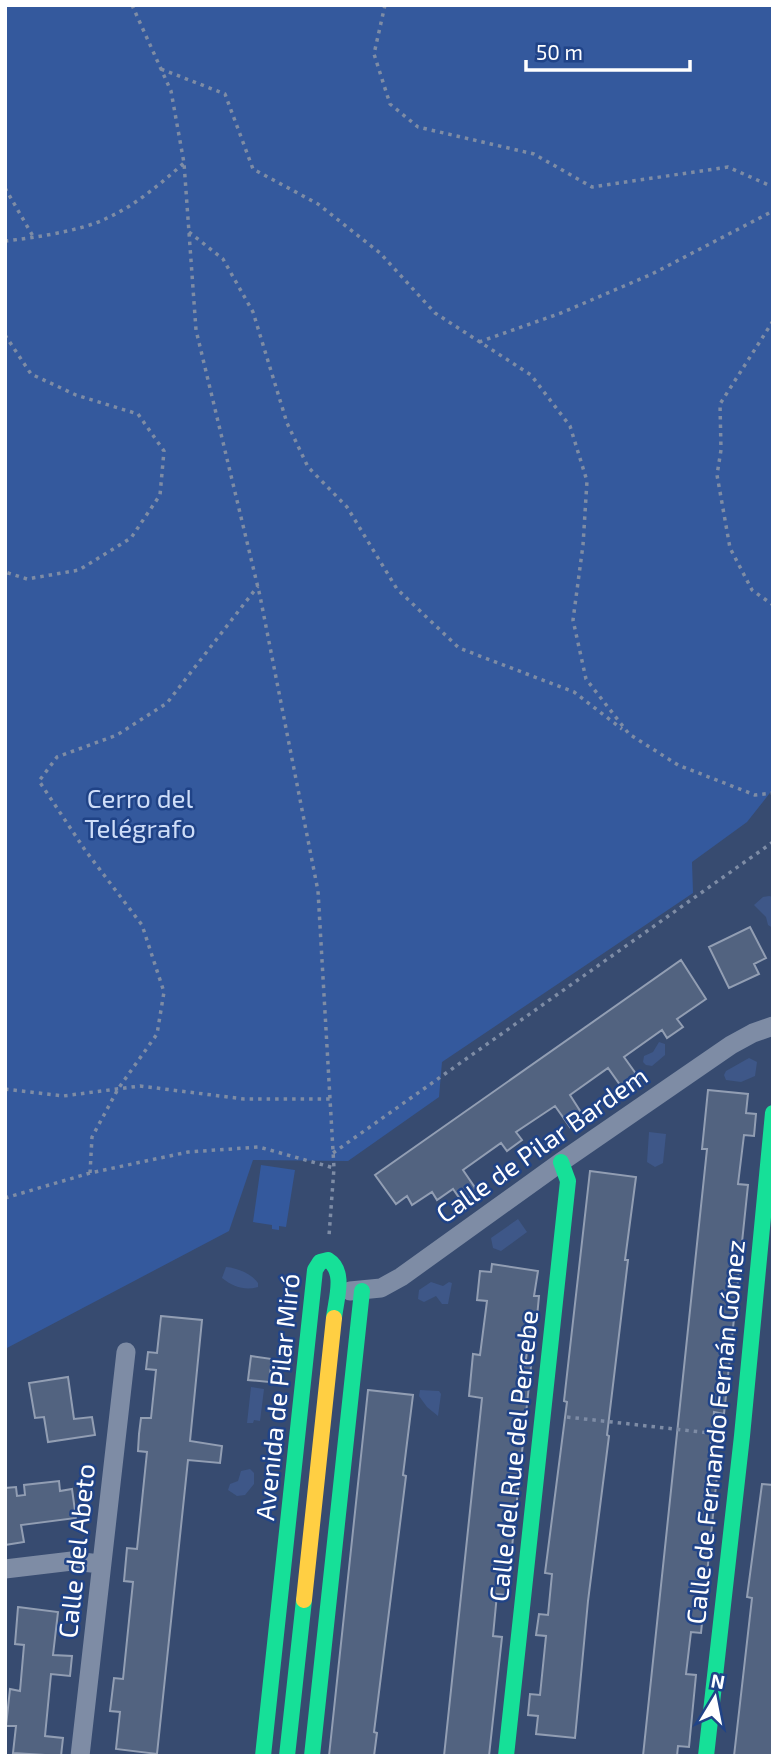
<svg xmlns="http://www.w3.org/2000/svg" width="778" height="1761" font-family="'Exo 2',sans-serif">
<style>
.green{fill:#34599d}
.water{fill:#3e5788}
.building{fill:#526380;stroke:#929eb3;stroke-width:2}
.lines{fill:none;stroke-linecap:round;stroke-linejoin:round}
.path{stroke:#7e8ca5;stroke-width:3.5;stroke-dasharray:3.5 5;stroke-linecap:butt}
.street{stroke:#7e8ca5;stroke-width:19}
.fast{stroke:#16e098;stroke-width:16}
.slow{stroke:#ffcf43;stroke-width:16}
.labels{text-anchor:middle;stroke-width:5;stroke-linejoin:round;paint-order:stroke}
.park-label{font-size:26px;fill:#ceddf8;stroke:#204387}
.street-label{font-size:26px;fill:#fff;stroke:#204387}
</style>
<rect width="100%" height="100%" fill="#374b70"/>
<path class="green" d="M 5,5 L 773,5 L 773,789 L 747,822 L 692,862 L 693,893 L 442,1062 L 439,1097 L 348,1161 L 253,1160 L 229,1231 L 5,1349 Z
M 261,1165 L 295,1170 L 286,1227 L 279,1226 L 279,1230 L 272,1229 L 272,1225 L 253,1222 Z"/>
<path class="water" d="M 769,896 L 773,897 L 773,928 L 768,925 L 766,917 L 754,905 L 763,897 Z
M 659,1042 L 665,1044 L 665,1055 L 652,1066 L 646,1065 L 643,1062 L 644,1056 L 653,1052 Z
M 749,1058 L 757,1062 L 755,1076 L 741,1082 L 726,1080 L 724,1075 L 726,1071 Z
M 649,1132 L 666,1134 L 663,1163 L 655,1167 L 647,1162 Z
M 518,1219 L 527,1232 L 501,1251 L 493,1248 L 491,1238 Z
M 226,1267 C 238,1268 252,1274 258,1283 L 258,1287 C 246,1291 233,1287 222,1278 Z
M 431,1282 L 443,1286 L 449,1282 L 452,1283 L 448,1304 L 442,1304 L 436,1296 L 424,1302 L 418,1299 L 419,1290 Z
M 251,1387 L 264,1389 L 260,1421 L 254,1420 L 253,1423 L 247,1423 Z
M 420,1390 L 439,1391 L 441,1394 L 438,1416 L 427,1407 L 419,1396 Z
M 250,1469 L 254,1473 L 254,1484 L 245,1495 L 237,1496 L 228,1490 L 230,1484 L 238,1481 L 241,1471 Z"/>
<path class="building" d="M 750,927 L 766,958 L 754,964 L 759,974 L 729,988 L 709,947 Z
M 681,960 L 706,999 L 677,1019 L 683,1027 L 667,1038 L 662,1030 L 624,1057 L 639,1078 L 623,1089 L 608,1068 L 570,1095 L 584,1117 L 570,1127 L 555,1106 L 516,1132 L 522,1140 L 507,1151 L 501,1143 L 463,1170 L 478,1192 L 462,1202 L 453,1189 L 437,1200 L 432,1192 L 412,1205 L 407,1196 L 396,1204 L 375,1175 Z
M 708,1090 L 748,1094 L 746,1113 L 756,1114 L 754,1136 L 744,1135 L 738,1184 L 748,1185 L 724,1414 L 714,1412 L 710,1455 L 719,1456 L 701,1633 L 691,1632 L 686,1674 L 696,1675 L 689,1747 L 678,1746 L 677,1756 L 643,1756 L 707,1149 L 702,1149 Z
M 590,1171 L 636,1177 L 625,1260 L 628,1260 L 607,1435 L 609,1436 L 588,1601 L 575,1738 L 536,1734 L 538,1716 L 528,1715 L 530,1694 L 540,1695 L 546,1636 L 536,1635 L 539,1614 L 548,1615 L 552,1574 L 545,1573 L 567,1402 L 564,1401 Z
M 492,1264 L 538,1271 L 534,1296 L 539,1296 L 537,1317 L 532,1317 L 525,1366 L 531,1366 L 507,1595 L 497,1594 L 493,1636 L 502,1637 L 489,1756 L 444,1756 L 482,1398 L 469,1396 L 473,1354 L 480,1355 L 487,1301 L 477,1300 L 480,1271 L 491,1272 Z
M 161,1316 L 202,1320 L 190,1441 L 222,1446 L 220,1463 L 188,1460 L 157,1754 L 116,1749 L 120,1712 L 110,1711 L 114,1678 L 123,1679 L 133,1582 L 124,1581 L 127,1548 L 137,1549 L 147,1452 L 138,1451 L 139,1434 L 141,1418 L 151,1418 L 156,1370 L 146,1369 L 148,1352 L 157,1353 Z
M 251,1356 L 272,1359 L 269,1382 L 248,1380 Z
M 68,1377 L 74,1419 L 92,1417 L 95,1435 L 48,1442 L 44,1417 L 35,1418 L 29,1383 Z
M 368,1390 L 413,1395 L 403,1475 L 406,1476 L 374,1732 L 377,1733 L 374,1756 L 329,1756 Z
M 59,1481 L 60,1491 L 72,1489 L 76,1518 L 21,1525 L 24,1542 L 5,1545 L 5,1488 L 16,1487 L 17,1496 L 25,1495 L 24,1485 Z
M 762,1484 L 773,1485 L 773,1756 L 734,1756 L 752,1598 L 747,1597 Z
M 18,1607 L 58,1612 L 53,1655 L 72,1656 L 70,1676 L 51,1674 L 45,1736 L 63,1738 L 61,1756 L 13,1753 L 16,1726 L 6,1726 L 10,1689 L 20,1691 L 24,1645 L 15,1644 Z"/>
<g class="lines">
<path class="path" d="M 132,5 L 171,91 L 184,163 L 196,330 L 260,596 L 318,891 L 334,1168 L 329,1236
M 385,5 L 374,54 L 390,104 L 418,127 L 534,154 L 592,187 L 728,167 L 773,187
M 161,69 L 225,94 L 253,169 L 318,204 L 380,253 L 435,313 L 531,375 L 570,426 L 587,481 L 583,545 L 573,620 L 586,679 L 629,734 L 678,765 L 755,795 L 773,793
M 5,188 L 34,238
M 189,232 L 223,259 L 253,312 L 287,423 L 308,467 L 347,507 L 397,589 L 459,648 L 574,692 L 622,729
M 5,241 C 33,238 80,231 105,219 C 135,206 160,184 184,163
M 773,321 L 720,404 L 721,450 L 717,475 L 730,548 L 752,590 L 773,605
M 5,335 L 31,374 L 76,395 L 138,414 L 164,451 L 160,495 L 131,538 L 79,570 L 27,579 L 5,572
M 479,342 L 561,313 L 652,274 L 773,211
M 5,1089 L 63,1096 L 140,1086 L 244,1099 L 330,1099
M 333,1153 L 773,842
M 90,1173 L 92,1137 L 118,1089 L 157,1034 L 164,992 L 142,925 L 85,850 L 39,781 L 57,757 L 117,735 L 167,703 L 258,586
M 5,1198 L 90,1173 L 188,1152 L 259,1147 L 334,1168
M 567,1417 L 719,1434"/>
<path class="street" d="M 350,1291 L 381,1288 L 401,1277 L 561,1162 L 731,1045 L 753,1033 L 773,1026
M 5,1569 L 72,1561 L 101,1564
M 80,1756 L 126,1352"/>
<path class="fast" d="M 263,1756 L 315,1270 L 320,1262 L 328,1260 C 346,1271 336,1299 334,1318
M 287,1756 L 304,1600
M 312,1756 L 362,1291
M 506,1756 L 568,1181 L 561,1162
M 706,1756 L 742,1436 L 773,1113"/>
<path class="slow" d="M 304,1600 L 334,1318"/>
</g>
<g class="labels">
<g class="park-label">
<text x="140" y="808">Cerro del<tspan x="140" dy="30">Telégrafo</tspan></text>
</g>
<g class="street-label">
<text transform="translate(542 1145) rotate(-35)" y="9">Calle de Pilar Bardem</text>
<text transform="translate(278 1397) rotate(-84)" y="9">Avenida de Pilar Miró</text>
<text transform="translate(716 1432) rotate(-84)" y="9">Calle de Fernando Fernán Gómez</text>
<text transform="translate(514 1456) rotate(-84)" y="9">Calle del Rue del Percebe</text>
<text transform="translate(77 1551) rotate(-84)" y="9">Calle del Abeto</text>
</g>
</g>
<rect width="778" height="1761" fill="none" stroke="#ffffff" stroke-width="14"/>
<g transform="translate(715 1698) rotate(10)" stroke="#204387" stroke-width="5" paint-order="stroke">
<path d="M0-5L12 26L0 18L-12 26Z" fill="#ffffff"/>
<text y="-10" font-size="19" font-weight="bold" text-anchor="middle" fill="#ffffff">N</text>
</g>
<path d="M526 60v10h164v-10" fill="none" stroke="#ffffff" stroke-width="3.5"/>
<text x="536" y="60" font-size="21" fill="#ffffff" stroke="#204387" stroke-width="5" paint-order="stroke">50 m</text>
</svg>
